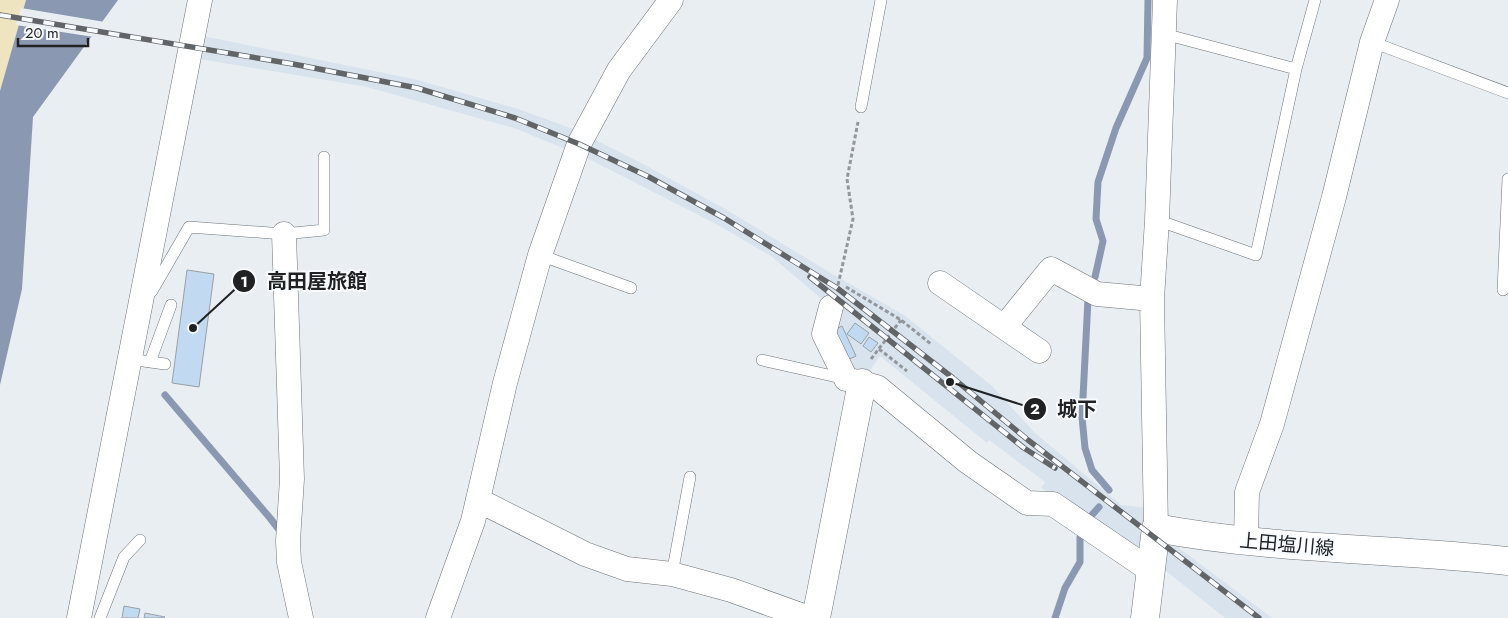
<svg xmlns="http://www.w3.org/2000/svg" width="1508" height="618" font-family="Jost,'Noto Sans JP',sans-serif">
<style>
.built{fill:#d8e3ee}
.sand{fill:#eee4bf}
.water{fill:#8b98b2}
.pier{fill:#e9eef3}
.lines{fill:none;stroke-linecap:round;stroke-linejoin:round}
.stream{stroke:#8b98b2;stroke-width:7}
.building{fill:#c1daf2;stroke:#9a9fa4}
.lane-casing{stroke:#6e7377;stroke-width:12}
.street-casing{stroke:#6e7377;stroke-width:25}
.secondary-casing{stroke:#6e7377;stroke-width:29}
.path{stroke:#93969a;stroke-width:3;stroke-dasharray:4 2.5;stroke-linecap:butt}
.lane{stroke:#fff;stroke-width:11}
.street{stroke:#fff;stroke-width:24}
.secondary{stroke:#fff;stroke-width:28}
.rail-casing{stroke:#626568;stroke-width:5.5}
.rail{stroke:#f8fbfe;stroke-width:4;stroke-dasharray:11;stroke-linecap:butt}
.labels{text-anchor:middle;stroke-width:4;stroke-linejoin:round;paint-order:stroke}
.street-label{font-size:19px;fill:#1f2123;stroke:#f8fbfe}
.leader{fill:none;stroke:#1f2123;stroke-width:2}
.callout-dot{fill:#1f2123;stroke:#f8fbfe;stroke-width:2}
.mark-label{font-size:15px;text-anchor:middle;font-weight:bold;fill:#fff}
.callout-label{font-size:20px;text-anchor:middle;font-weight:bold;fill:#1f2123;stroke:#f8fbfe;stroke-width:4;stroke-linejoin:round;paint-order:stroke}
</style>
<rect width="100%" height="100%" fill="#e9eef3"/>
<path class="built" d="M 203,36 L 418,80 L 518,109 L 576,130 L 643,164 L 727,210 L 829,272 L 904,315 L 992,386 L 1034,432 L 1121,505 L 1149,508 L 1150,526 L 1272,618 L 1225,618 L 1121,535 L 1041,488 L 1045,482 L 989,440 L 987,443 L 880,356 L 870,370 L 846,373 L 831,307 L 771,256 L 720,226 L 585,157 L 514,128 L 367,87 L 200,59 Z"/>
<path class="sand" d="M 0,0 L 26,0 L 0,91 Z"/>
<path class="water" d="M 26,0 L 118,0 L 33,117 L 22,289 L 0,385 L 0,91 Z"/>
<path class="pier" d="M 21,8 L 105,22 L 94,37 L 16,25 Z"/>
<g class="lines">
<path class="stream" d="M 1095,277 L 1103,241 L 1096,219 L 1098,182 L 1116,128 L 1147,58 L 1148,0
M 1088,299 L 1082,417 L 1085,448 L 1092,470 L 1109,490
M 165,395 L 270,518 L 280,531 L 280,535
M 1091,516 L 1099,507
M 1055,618 L 1065,588 L 1080,562 L 1080,537"/>
</g>
<path class="building" d="M 187,270 L 214,274 L 199,387 L 172,383 Z
M 855,323 L 869,333 L 861,344 L 847,334 Z
M 842,326 L 856,356 L 843,362 L 829,333 Z
M 869,337 L 878,343 L 871,352 L 863,346 Z
M 124,606 L 140,609 L 138,618 L 122,618 Z
M 145,613 L 165,617 L 164,618 L 144,618 Z"/>
<g class="lines">
<defs>
<path id="lane" d="M 1164,34 L 1296,69
M 1372,42 L 1508,93
M 861,107 L 881,0
M 1157,220 L 1256,255 L 1296,69 L 1315,0
M 540,255 L 631,288
M 146,290 L 152,291 L 189,227 L 284,234 L 324,230 L 324,157
M 1503,290 L 1508,179
M 129,359 L 165,364
M 762,360 L 846,379
M 150,362 L 171,305
M 672,574 L 690,477
M 100,618 L 124,557 L 140,540"/>
<path id="street" d="M 284,234 L 292,479 L 288,541 L 289,562 L 301,618
M 940,283 L 1039,351
M 831,307 L 824,334 L 846,379 L 877,387 L 968,462 L 1027,503 L 1053,504 L 1150,570
M 1004,327 L 1051,269 L 1097,294 L 1152,299
M 478,500 L 585,554 L 627,569 L 672,574 L 731,590 L 809,618
M 1156,528 L 1152,299 L 1157,220 L 1165,0
M 1246,541 L 1247,492 L 1272,424 L 1334,197 L 1372,42 L 1387,0
M 79,618 L 200,0
M 438,618 L 473,521 L 505,383 L 540,255 L 579,144 L 619,70 L 671,0"/>
<path id="secondary" d="M 816,618 L 862,383
M 1145,618 L 1156,528 C 1272,550 1391,548 1508,561"/>
</defs>
<use href="#lane" class="lane-casing"/>
<use href="#street" class="street-casing"/>
<use href="#secondary" class="secondary-casing"/>
<path class="path" d="M 838,285 L 853,219 L 847,179 L 858,122
M 846,287 L 901,320 L 931,344
M 879,349 L 907,371
M 871,359 L 901,320"/>
<use href="#lane" class="lane"/>
<use href="#street" class="street"/>
<use href="#secondary" class="secondary"/>
<defs>
<path id="rail" d="M 0,15 L 293,64 L 417,88 L 515,118 L 579,144 L 649,177 L 724,218 L 837,288 L 953,378 L 1028,440 L 1259,618
M 810,277 L 1024,448 L 1055,468"/>
</defs>
<use href="#rail" class="rail-casing"/>
<use href="#rail" class="rail"/>
</g>
<g class="labels">
<g class="street-label">
<text transform="translate(1287 544) rotate(5)" y="7">上田塩川線</text>
</g>
</g>
<path class="leader" d="M193 328L244 281M950 382L1035 409"/>
<g class="callout-dot">
<circle cx="193" cy="328" r="5"/>
<circle cx="950" cy="382" r="5"/>
<circle cx="244" cy="281" r="12"/>
<circle cx="1035" cy="409" r="12"/>
</g>
<g class="mark-label">
<text x="244" y="287">1</text>
<text x="1035" y="414">2</text>
</g>
<g class="callout-label">
<text x="317" y="288">高田屋旅館</text>
<text x="1077" y="416">城下</text>
</g>
<path d="M18 38v8h70v-8" fill="none" stroke="#1f2123" stroke-width="2.5"/>
<text x="25" y="38" font-size="15" fill="#1f2123" stroke="#f8fbfe" stroke-width="4" paint-order="stroke">20 m</text>
</svg>
